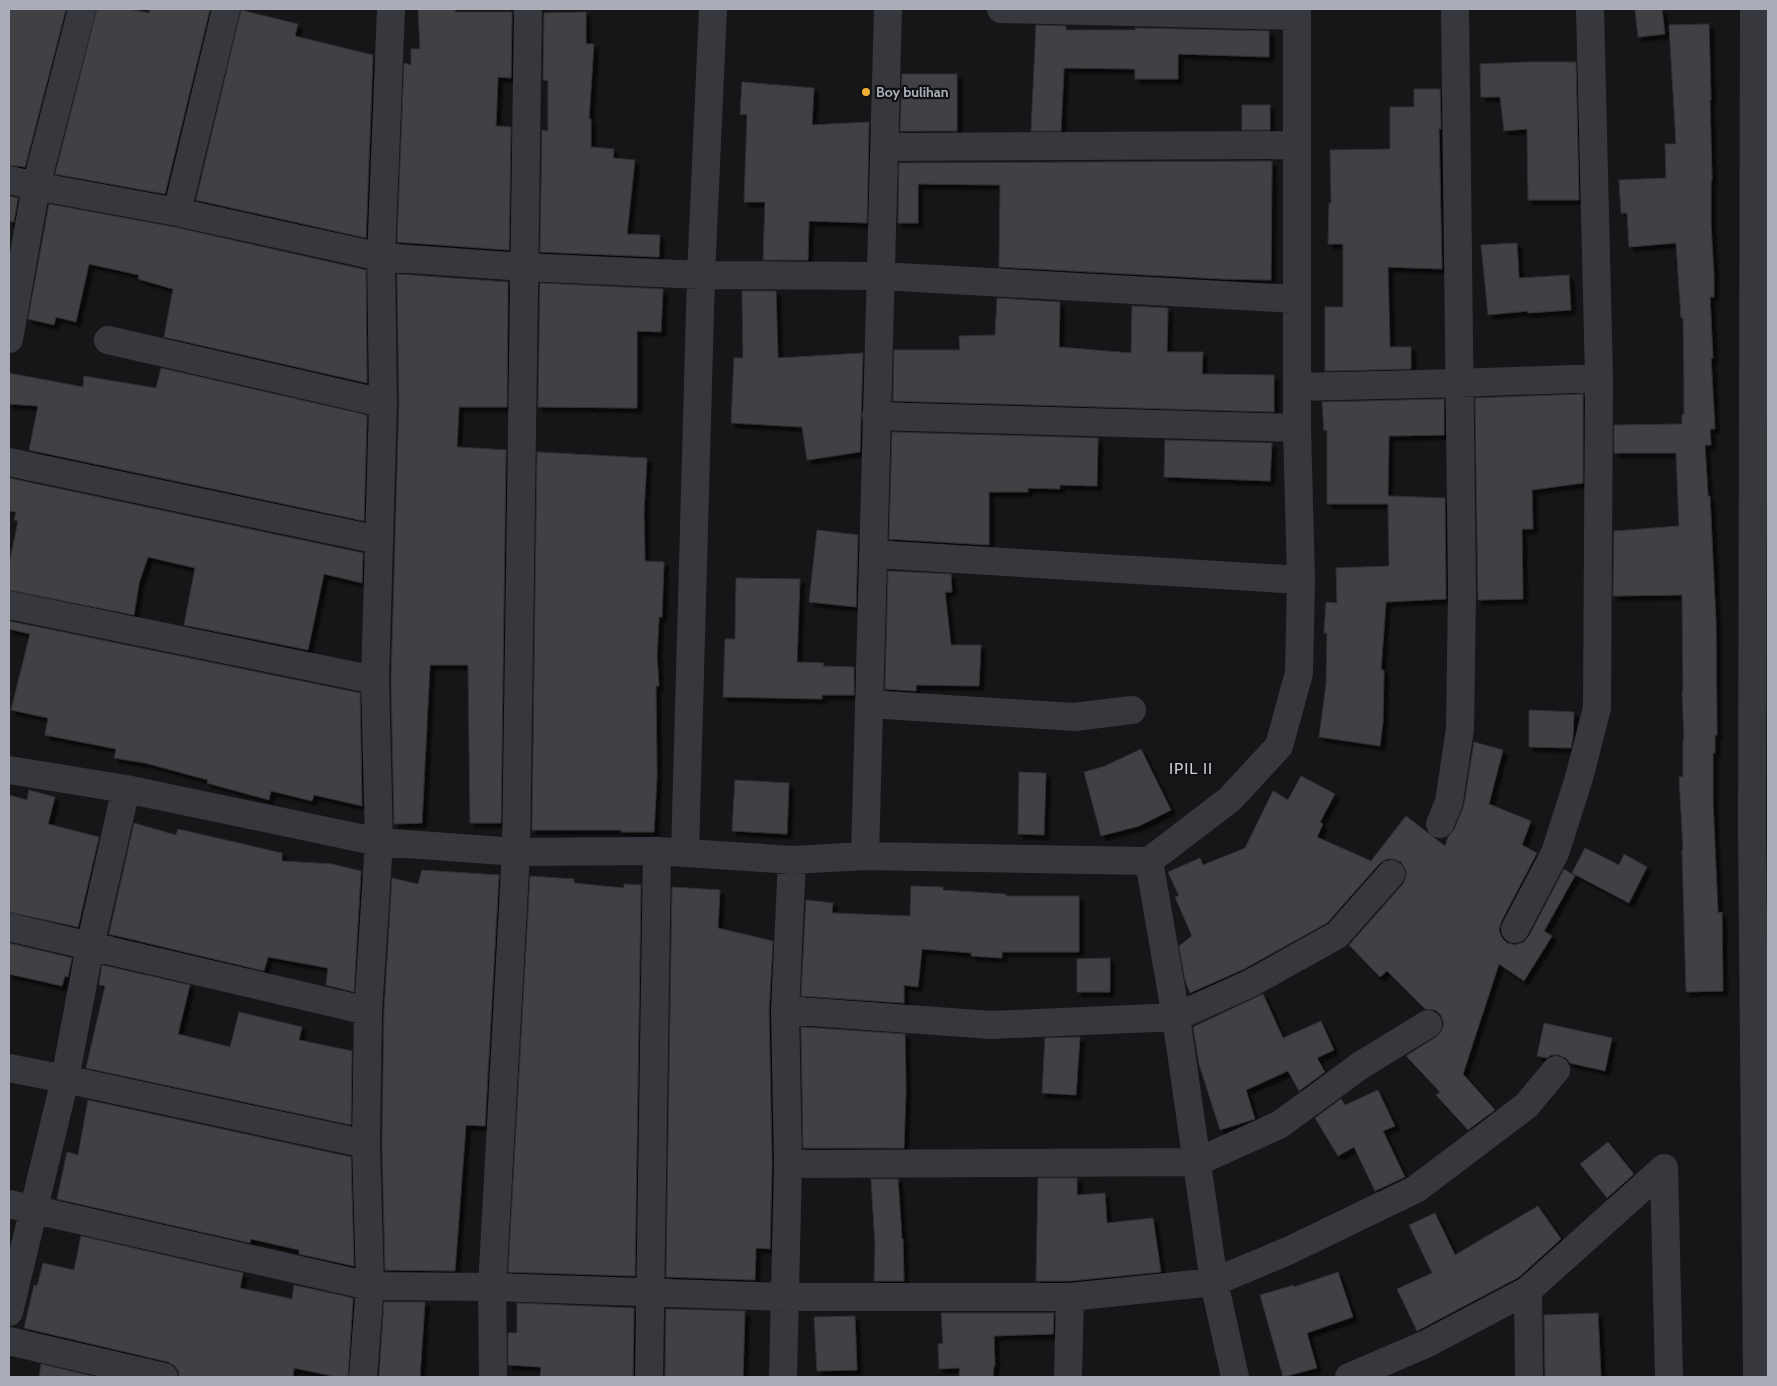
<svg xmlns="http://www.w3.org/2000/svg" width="1777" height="1386" font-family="Cabin,sans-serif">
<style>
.building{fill:#404145;stroke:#303034;filter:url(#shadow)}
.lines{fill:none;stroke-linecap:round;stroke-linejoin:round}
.minor{stroke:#37383d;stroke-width:28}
.poi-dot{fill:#f2b134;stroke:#111113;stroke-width:2}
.labels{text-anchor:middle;stroke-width:4.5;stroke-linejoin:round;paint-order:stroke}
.poi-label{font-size:14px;font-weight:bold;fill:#a8adb8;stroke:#111113;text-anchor:start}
.quarter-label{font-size:16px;letter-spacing:1px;fill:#c9ccd4;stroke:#111113}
</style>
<defs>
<filter id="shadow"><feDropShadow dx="4.5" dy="4.5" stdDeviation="1" flood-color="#0009"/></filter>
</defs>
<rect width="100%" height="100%" fill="#161618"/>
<path class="building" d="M 9,9 L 66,9 L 25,167 L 9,165 Z
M 97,9 L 128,9 L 149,13 L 150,9 L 210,9 L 165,194 L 55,174 Z
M 418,9 L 455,9 L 455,12 L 512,12 L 511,78 L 498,77 L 496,126 L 511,127 L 509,250 L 397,242 L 404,63 L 411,65 L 411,49 L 420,49 Z
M 1635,9 L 1662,9 L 1665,34 L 1638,37 Z
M 241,10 L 298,24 L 295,36 L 373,55 L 366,238 L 196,200 Z
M 586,12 L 586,44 L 594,44 L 589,119 L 591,119 L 591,147 L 614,149 L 613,158 L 635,160 L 627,234 L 660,235 L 659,257 L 540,252 L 542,130 L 548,131 L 548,81 L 543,80 L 544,13 Z
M 1709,24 L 1711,100 L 1710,100 L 1712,181 L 1711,181 L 1711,224 L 1714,276 L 1714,297 L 1710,297 L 1713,358 L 1711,358 L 1715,429 L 1710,429 L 1711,445 L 1705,445 L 1708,496 L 1710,496 L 1716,623 L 1717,735 L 1715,735 L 1715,753 L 1713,753 L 1713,803 L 1718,913 L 1722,912 L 1723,991 L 1686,992 L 1682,850 L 1683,850 L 1679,777 L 1683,777 L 1683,740 L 1684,740 L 1682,691 L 1683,691 L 1682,595 L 1613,596 L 1614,531 L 1679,526 L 1676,453 L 1614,453 L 1614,425 L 1682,424 L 1682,415 L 1684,414 L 1684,382 L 1683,318 L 1681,318 L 1676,243 L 1629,247 L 1627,213 L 1621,213 L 1619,180 L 1666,178 L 1665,144 L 1676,144 L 1669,25 Z
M 1036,25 L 1066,26 L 1066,30 L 1135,30 L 1135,28 L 1269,31 L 1269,57 L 1178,54 L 1178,79 L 1135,79 L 1135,69 L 1064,68 L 1061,131 L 1031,131 Z
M 1529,62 L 1576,62 L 1579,200 L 1528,200 L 1527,129 L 1504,131 L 1500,97 L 1481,97 L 1480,64 Z
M 902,74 L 957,74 L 957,131 L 900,131 Z
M 742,82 L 814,88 L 812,125 L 869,122 L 867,223 L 809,221 L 808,260 L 763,260 L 765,202 L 744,202 L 747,115 L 740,114 Z
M 1414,89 L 1440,89 L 1441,129 L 1439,129 L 1442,269 L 1388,267 L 1390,347 L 1411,347 L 1411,369 L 1325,371 L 1325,307 L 1343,307 L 1343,244 L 1328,244 L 1329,203 L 1331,203 L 1330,150 L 1390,149 L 1390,107 L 1414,107 Z
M 1242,105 L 1270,105 L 1270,130 L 1242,130 Z
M 1272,161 L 1271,280 L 1222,279 L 999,267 L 1000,185 L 918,184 L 918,223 L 898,223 L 899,163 Z
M 9,196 L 18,198 L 14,222 L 9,221 Z
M 49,204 L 174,227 L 366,270 L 367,383 L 164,337 L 173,289 L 138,279 L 139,275 L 89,264 L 76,322 L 56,317 L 54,325 L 28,319 Z
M 1517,243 L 1519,278 L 1569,275 L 1571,310 L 1528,313 L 1528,311 L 1488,315 L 1481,245 Z
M 397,274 L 508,282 L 507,407 L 459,407 L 457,447 L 506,450 L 501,823 L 470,823 L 468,665 L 430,665 L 422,823 L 394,824 L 391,680 L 399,403 Z
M 540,283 L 663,289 L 661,332 L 637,331 L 637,408 L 538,407 Z
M 742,291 L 776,291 L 778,358 L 863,353 L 860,452 L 807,460 L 802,427 L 731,423 L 734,358 L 743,358 Z
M 997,298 L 1060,302 L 1059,347 L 1131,353 L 1132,306 L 1168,308 L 1167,352 L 1203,352 L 1202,374 L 1274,375 L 1274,412 L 893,401 L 894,350 L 960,350 L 959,336 L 995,335 Z
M 161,368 L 367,415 L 364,521 L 29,450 L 38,406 L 9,404 L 9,373 L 83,387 L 84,376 L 156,388 Z
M 1583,394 L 1583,483 L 1532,490 L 1533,529 L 1522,529 L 1523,599 L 1478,600 L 1475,398 Z
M 1444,399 L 1444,435 L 1389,436 L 1388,496 L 1445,498 L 1446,599 L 1386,602 L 1381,670 L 1384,670 L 1383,722 L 1380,746 L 1319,737 L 1326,685 L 1327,633 L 1324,633 L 1326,602 L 1337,603 L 1336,568 L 1389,566 L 1388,504 L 1327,504 L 1327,430 L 1324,431 L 1322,402 Z
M 892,432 L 1098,438 L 1097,486 L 1060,485 L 1060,489 L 1028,488 L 1028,492 L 989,492 L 989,545 L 889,539 Z
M 1165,440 L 1272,443 L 1270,481 L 1164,477 Z
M 537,452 L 647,458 L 644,512 L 645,561 L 664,562 L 662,617 L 659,617 L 657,656 L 659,686 L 656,686 L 657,776 L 654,832 L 621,832 L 621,830 L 532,830 Z
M 9,478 L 363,553 L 362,583 L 324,574 L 308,650 L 184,625 L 195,568 L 148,557 L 139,583 L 134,615 L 9,590 L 9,565 L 18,521 L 14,520 L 16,512 L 9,511 Z
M 817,530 L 858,535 L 856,607 L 809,602 Z
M 888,571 L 951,574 L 952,592 L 945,592 L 951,645 L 981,645 L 979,686 L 916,685 L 916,691 L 885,689 Z
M 736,578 L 800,579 L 797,662 L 824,663 L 823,666 L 854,667 L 854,695 L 822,695 L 822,699 L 723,697 L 725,639 L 735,639 Z
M 9,621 L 360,693 L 362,806 L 314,795 L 312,801 L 271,791 L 269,800 L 207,783 L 208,780 L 145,763 L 114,758 L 116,749 L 45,735 L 48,718 L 11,710 L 30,634 L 9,629 Z
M 1529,710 L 1574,712 L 1573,737 L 1571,748 L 1529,747 Z
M 1474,742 L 1503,750 L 1489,804 L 1531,821 L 1522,845 L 1537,853 L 1501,922 L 1499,930 L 1502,938 L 1507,943 L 1515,945 L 1524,942 L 1529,936 L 1564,869 L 1575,876 L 1544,931 L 1552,936 L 1524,981 L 1499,964 L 1463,1074 L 1495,1110 L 1468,1130 L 1436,1095 L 1440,1092 L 1406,1056 L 1436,1037 L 1441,1032 L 1444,1024 L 1441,1015 L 1435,1010 L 1425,1009 L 1387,971 L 1380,977 L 1349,945 L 1403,884 L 1406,877 L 1406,870 L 1401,862 L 1394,859 L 1387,859 L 1380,863 L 1327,923 L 1244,969 L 1190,993 L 1185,980 L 1179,946 L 1192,936 L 1175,897 L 1179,896 L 1168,872 L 1200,858 L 1203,865 L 1245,848 L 1273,791 L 1288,800 L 1301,776 L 1335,794 L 1320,822 L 1323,824 L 1317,837 L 1371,861 L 1406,816 L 1445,846 L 1448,837 L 1454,830 L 1464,805 Z
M 1141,749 L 1171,810 L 1139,826 L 1101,836 L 1084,772 L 1105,766 Z
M 1019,772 L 1046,773 L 1044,835 L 1018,834 Z
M 735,780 L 789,783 L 787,834 L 732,831 Z
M 29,790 L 55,797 L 48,824 L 99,837 L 78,927 L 9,912 L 9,795 L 27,800 Z
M 134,823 L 176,835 L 178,829 L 282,853 L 282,861 L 332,864 L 361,871 L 354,992 L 326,985 L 328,968 L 268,957 L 264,971 L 109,934 Z
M 1585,848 L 1619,865 L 1624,854 L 1647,867 L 1629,903 L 1572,873 Z
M 422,870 L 499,875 L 485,1126 L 466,1125 L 455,1271 L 385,1270 L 382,1144 L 384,1012 L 392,878 L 418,884 Z
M 530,876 L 574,879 L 574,883 L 624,888 L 624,884 L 641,885 L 635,1276 L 508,1272 Z
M 911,886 L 943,887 L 943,890 L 1006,894 L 1006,896 L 1079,896 L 1079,952 L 1002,952 L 1002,958 L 971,956 L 972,953 L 922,949 L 918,987 L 904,985 L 904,1003 L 801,996 L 806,900 L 833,903 L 832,913 L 910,916 Z
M 672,887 L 720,890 L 718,928 L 773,941 L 769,1010 L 772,1164 L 770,1249 L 756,1248 L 755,1280 L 666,1277 Z
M 9,943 L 72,958 L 68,977 L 65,976 L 62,986 L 9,974 Z
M 1110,958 L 1110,992 L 1077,992 L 1077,959 Z
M 102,965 L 190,985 L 178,1034 L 230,1047 L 239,1012 L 302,1027 L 299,1040 L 352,1051 L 351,1125 L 86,1068 L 105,986 L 99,985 Z
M 1263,994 L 1283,1038 L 1321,1021 L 1334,1050 L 1317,1058 L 1325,1072 L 1299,1091 L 1288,1071 L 1246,1090 L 1255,1119 L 1220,1130 L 1199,1064 L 1193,1027 Z
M 1544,1023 L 1612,1038 L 1605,1071 L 1570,1063 L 1566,1058 L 1559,1055 L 1551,1055 L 1547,1058 L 1537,1056 Z
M 801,1027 L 905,1034 L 906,1090 L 904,1148 L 803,1148 Z
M 1080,1037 L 1076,1095 L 1042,1093 L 1045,1038 Z
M 1378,1090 L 1395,1126 L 1383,1131 L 1405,1177 L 1375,1191 L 1354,1147 L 1338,1156 L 1315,1118 L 1341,1099 L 1345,1105 Z
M 88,1100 L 351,1157 L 354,1266 L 299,1254 L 299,1250 L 251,1239 L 250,1243 L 57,1199 L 67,1152 L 78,1155 Z
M 1608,1142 L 1634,1174 L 1607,1198 L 1580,1164 Z
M 1038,1178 L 1077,1178 L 1077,1195 L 1105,1193 L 1107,1223 L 1153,1218 L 1161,1272 L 1069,1281 L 1036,1281 Z
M 871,1179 L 898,1179 L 902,1239 L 903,1239 L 904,1281 L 874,1281 L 875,1245 Z
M 1538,1206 L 1561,1239 L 1519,1277 L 1417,1331 L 1397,1289 L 1432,1273 L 1409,1225 L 1435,1213 L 1455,1255 Z
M 81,1236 L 243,1273 L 240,1288 L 292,1299 L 294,1285 L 353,1298 L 348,1377 L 337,1377 L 294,1368 L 293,1377 L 179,1377 L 179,1372 L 175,1366 L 168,1362 L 24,1328 L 34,1285 L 37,1286 L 43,1263 L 74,1270 Z
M 1338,1272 L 1353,1317 L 1307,1333 L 1317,1368 L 1283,1377 L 1260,1295 L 1294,1285 L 1294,1287 Z
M 384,1302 L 425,1302 L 420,1377 L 379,1377 Z
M 517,1303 L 634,1308 L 633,1377 L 540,1377 L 541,1367 L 508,1365 L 508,1333 L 517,1333 Z
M 666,1309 L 745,1311 L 743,1377 L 665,1377 Z
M 941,1313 L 1054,1313 L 1053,1334 L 994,1336 L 995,1366 L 994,1366 L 993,1377 L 959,1377 L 960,1368 L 939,1369 L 938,1344 L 943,1343 Z
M 1598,1313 L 1601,1377 L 1545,1377 L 1544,1315 Z
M 855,1316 L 857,1370 L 817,1371 L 814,1317 Z
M 41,1364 L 96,1377 L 39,1377 Z"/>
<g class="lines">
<path class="minor" d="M 1001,9 L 1297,16
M 1754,9 L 1752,828 L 1757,1377
M 884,147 L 1297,145
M 9,180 L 36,186 L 177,212 L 381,257 L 524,267 L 701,275 L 880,276 L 1296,299
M 177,212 L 226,9
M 9,339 L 36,186 L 82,9
M 108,340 L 383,403
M 1297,387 L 1459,383 L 1599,378
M 876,416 L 1297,428
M 9,462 L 379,540
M 873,554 L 1301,580
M 9,605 L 375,680
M 869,704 L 1074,717 L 1132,710
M 9,770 L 126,789 L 379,842 L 516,852 L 657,851 L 792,860 L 865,856 L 1149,861 L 1230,799 L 1279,746 L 1299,673 L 1301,580 L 1297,428 L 1297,9
M 1440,824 L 1449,802 L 1460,729 L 1462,591 L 1455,9
M 685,853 L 701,275 L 713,9
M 865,856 L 888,9
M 1149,861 L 1176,1017 L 1214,1282 L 1235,1377
M 9,927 L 368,1011
M 1515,929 L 1555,853 L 1579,778 L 1597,708 L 1599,378 L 1590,9
M 785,1010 L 991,1025 L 1176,1017 L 1251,983 L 1337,935 L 1391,874
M 9,1068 L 65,1079 L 366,1144
M 788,1164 L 1197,1162 L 1279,1125 L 1361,1065 L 1428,1024
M 1664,1168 L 1669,1377
M 9,1204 L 370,1286 L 492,1287 L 785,1297 L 1070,1297 L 1214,1282 L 1290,1250 L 1416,1189 L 1526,1106 L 1556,1070
M 1528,1290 L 1529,1377
M 9,1312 L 65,1079 L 90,946 L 126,789
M 9,1341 L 164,1377
M 363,1377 L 370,1286 L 366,1144 L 368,1011 L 379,842 L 375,680 L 383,403 L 381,257 L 391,9
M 493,1377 L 492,1287 L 516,852 L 528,9
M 649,1377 L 657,851
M 783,1377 L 788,1164 L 785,1010 L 792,860
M 1068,1377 L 1070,1297
M 1349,1377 L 1426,1344 L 1528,1290 L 1664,1168"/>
</g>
<circle class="poi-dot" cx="866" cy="92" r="5"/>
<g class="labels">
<g class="poi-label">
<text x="876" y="97">Boy bulihan</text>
</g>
<g class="quarter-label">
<text x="1191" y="774">IPIL II</text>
</g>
</g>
<rect width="1777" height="1386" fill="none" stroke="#a8adb8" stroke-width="20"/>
</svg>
